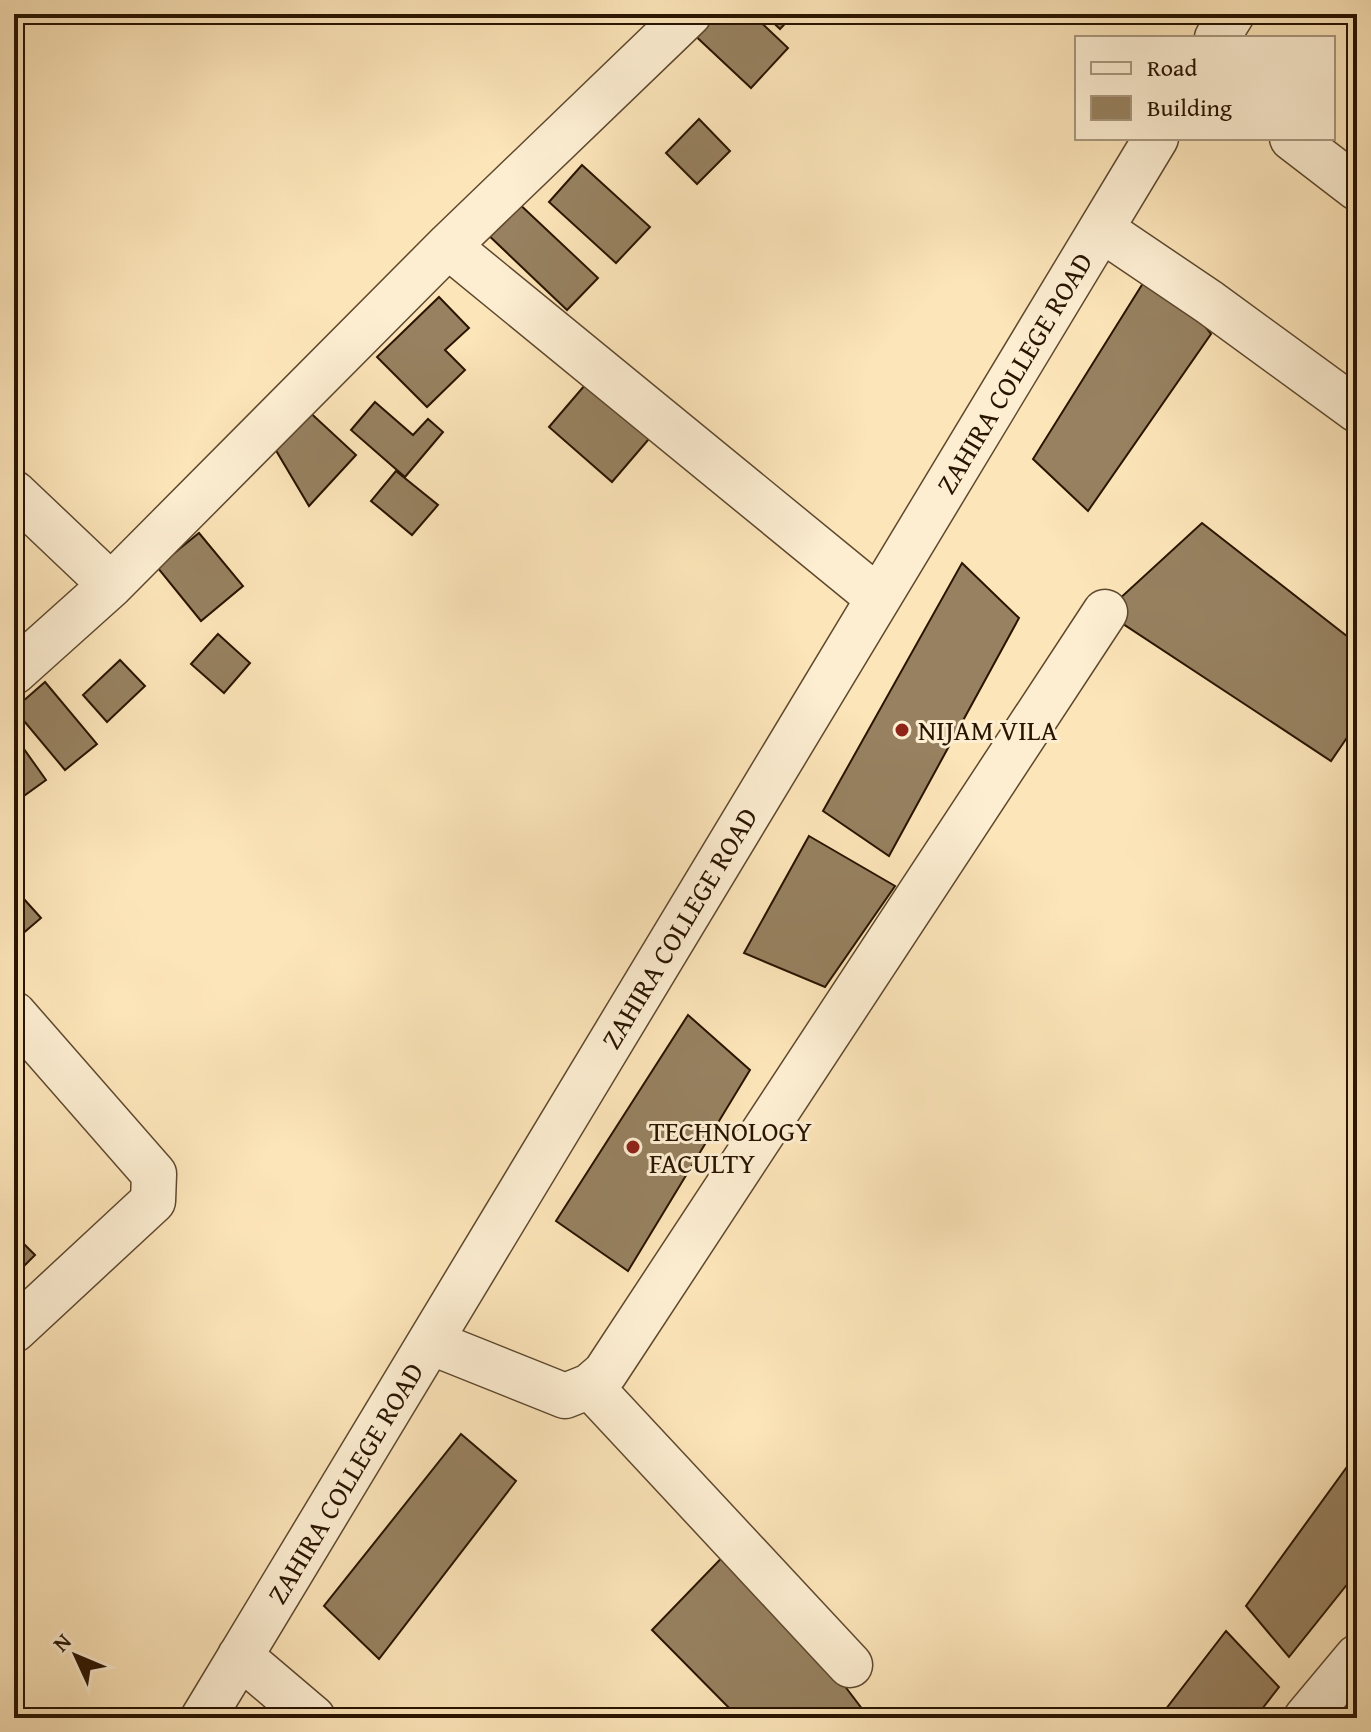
<svg xmlns="http://www.w3.org/2000/svg" width="1371" height="1732" font-family="'Gentium Book Plus',serif">
<style>
.building{fill:#978160;stroke:#291400;stroke-width:2}
.lines{fill:none;stroke-linecap:round;stroke-linejoin:round}
.minor-casing{stroke:#5e482e;stroke-width:47}
.minor{stroke:#fdeed2;stroke-width:44}
.poi-dot{fill:#8f2418;stroke:#fdeed2;stroke-width:3}
.labels{text-anchor:middle;stroke-width:6;stroke-linejoin:round;paint-order:stroke}
.street-label{font-size:28px;fill:#291400;stroke:#fdeed2}
.poi-label{font-size:28px;fill:#291400;stroke:#fdeed2;text-anchor:start}
</style>
<rect width="100%" height="100%" fill="#fce5b9"/>
<filter id="stains"><feTurbulence type="fractalNoise" baseFrequency=".0025" numOctaves="4"/><feColorMatrix values="0 0 0 0 .2 0 0 0 0 .09 0 0 0 0 .02 0 0 0 .5 -.17"/></filter>
<radialGradient id="worn" r=".72"><stop offset=".6" stop-color="#630" stop-opacity="0"/><stop offset="1" stop-color="#630" stop-opacity=".3"/></radialGradient>
<path class="building" d="M 705,14 L 752,14 L 788,48 L 751,88 L 689,30 Z
M 764,14 L 794,14 L 780,29 Z
M 699,119 L 730,151 L 697,184 L 666,153 Z
M 582,165 L 650,227 L 616,263 L 549,202 Z
M 514,199 L 598,278 L 567,310 L 484,231 Z
M 1155,264 L 1211,334 L 1088,511 L 1033,459 Z
M 439,297 L 469,328 L 445,350 L 465,370 L 427,407 L 377,357 Z
M 591,378 L 654,433 L 612,482 L 549,427 Z
M 375,402 L 413,435 L 428,419 L 443,432 L 405,477 L 351,430 Z
M 303,406 L 356,455 L 309,506 L 271,442 Z
M 396,471 L 438,505 L 412,535 L 371,501 Z
M 1202,523 L 1357,644 L 1357,723 L 1331,761 L 1105,612 Z
M 199,533 L 243,586 L 201,621 L 157,567 Z
M 962,563 L 1019,618 L 889,856 L 823,811 Z
M 218,634 L 250,663 L 224,693 L 191,664 Z
M 120,660 L 145,686 L 107,722 L 83,695 Z
M 45,682 L 97,744 L 65,770 L 14,709 Z
M 14,735 L 46,780 L 14,803 Z
M 809,836 L 895,886 L 825,987 L 744,953 Z
M 14,888 L 41,918 L 14,941 Z
M 688,1015 L 750,1070 L 628,1271 L 556,1221 Z
M 14,1234 L 35,1255 L 14,1276 Z
M 461,1434 L 516,1481 L 379,1659 L 324,1606 Z
M 1357,1453 L 1357,1572 L 1289,1657 L 1246,1606 Z
M 736,1543 L 869,1718 L 739,1718 L 652,1630 Z
M 1226,1631 L 1279,1687 L 1255,1718 L 1159,1718 Z"/>
<g class="lines">
<defs>
<path id="minor" d="M 1217,38 L 1232,14
M 1292,138 L 1357,188
M 1101,229 L 1209,302 L 1357,410
M 448,246 L 878,598
M 14,493 L 111,585
M 14,672 L 111,585 L 448,246 L 689,14
M 14,1014 L 154,1174 L 153,1201 L 14,1330
M 430,1342 L 565,1396 L 590,1386 L 605,1373 L 1105,612
M 590,1386 L 850,1665
M 240,1656 L 313,1718
M 203,1718 L 1156,138
M 1306,1718 L 1357,1657"/>
</defs>
<use href="#minor" class="minor-casing"/>
<use href="#minor" class="minor"/>
</g>
<g class="poi-dot">
<circle cx="902" cy="730" r="8"/>
<circle cx="633" cy="1147" r="8"/>
</g>
<g class="labels">
<g class="street-label">
<text transform="translate(1014 373) rotate(-59)" y="10">ZAHIRA COLLEGE ROAD</text>
<text transform="translate(679 928) rotate(-59)" y="10">ZAHIRA COLLEGE ROAD</text>
<text transform="translate(345 1483) rotate(-59)" y="10">ZAHIRA COLLEGE ROAD</text>
</g>
<g class="poi-label">
<text x="918" y="740">NIJAM VILA</text>
<text x="649" y="1141">TECHNOLOGY<tspan x="649" dy="32">FACULTY</tspan></text>
</g>
</g>
<rect width="1371" height="1732" fill="none" stroke="#fce5b9" stroke-width="48"/>
<rect x="16" y="16" width="1339" height="1700" fill="none" stroke="#291400" stroke-width="4"/>
<rect x="24" y="24" width="1323" height="1684" fill="none" stroke="#291400" stroke-width="2"/>
<rect x="1075" y="36" width="260" height="104" fill="#fdeed2" stroke="#a8977e" stroke-width="2"/>
<rect x="1091" y="62" width="40" height="12" fill="#fdeed2" stroke="#a8977e" stroke-width="2"/>
<text x="1147" y="76" font-size="24" fill="#291400">Road</text>
<rect x="1091" y="96" width="40" height="24" fill="#978160" stroke="#a8977e" stroke-width="2"/>
<text x="1147" y="116" font-size="24" fill="#291400">Building</text>
<g transform="translate(76 1656) rotate(314)" stroke="#fdeed2" stroke-width="6" paint-order="stroke">
<path d="M0-6L14 30L0 20L-14 30Z" fill="#291400"/>
<text y="-12" font-size="22" font-weight="bold" text-anchor="middle" fill="#291400">N</text>
</g>
<rect width="100%" height="100%" filter="url(#stains)"/>
<rect width="100%" height="100%" fill="url(#worn)"/>
</svg>
